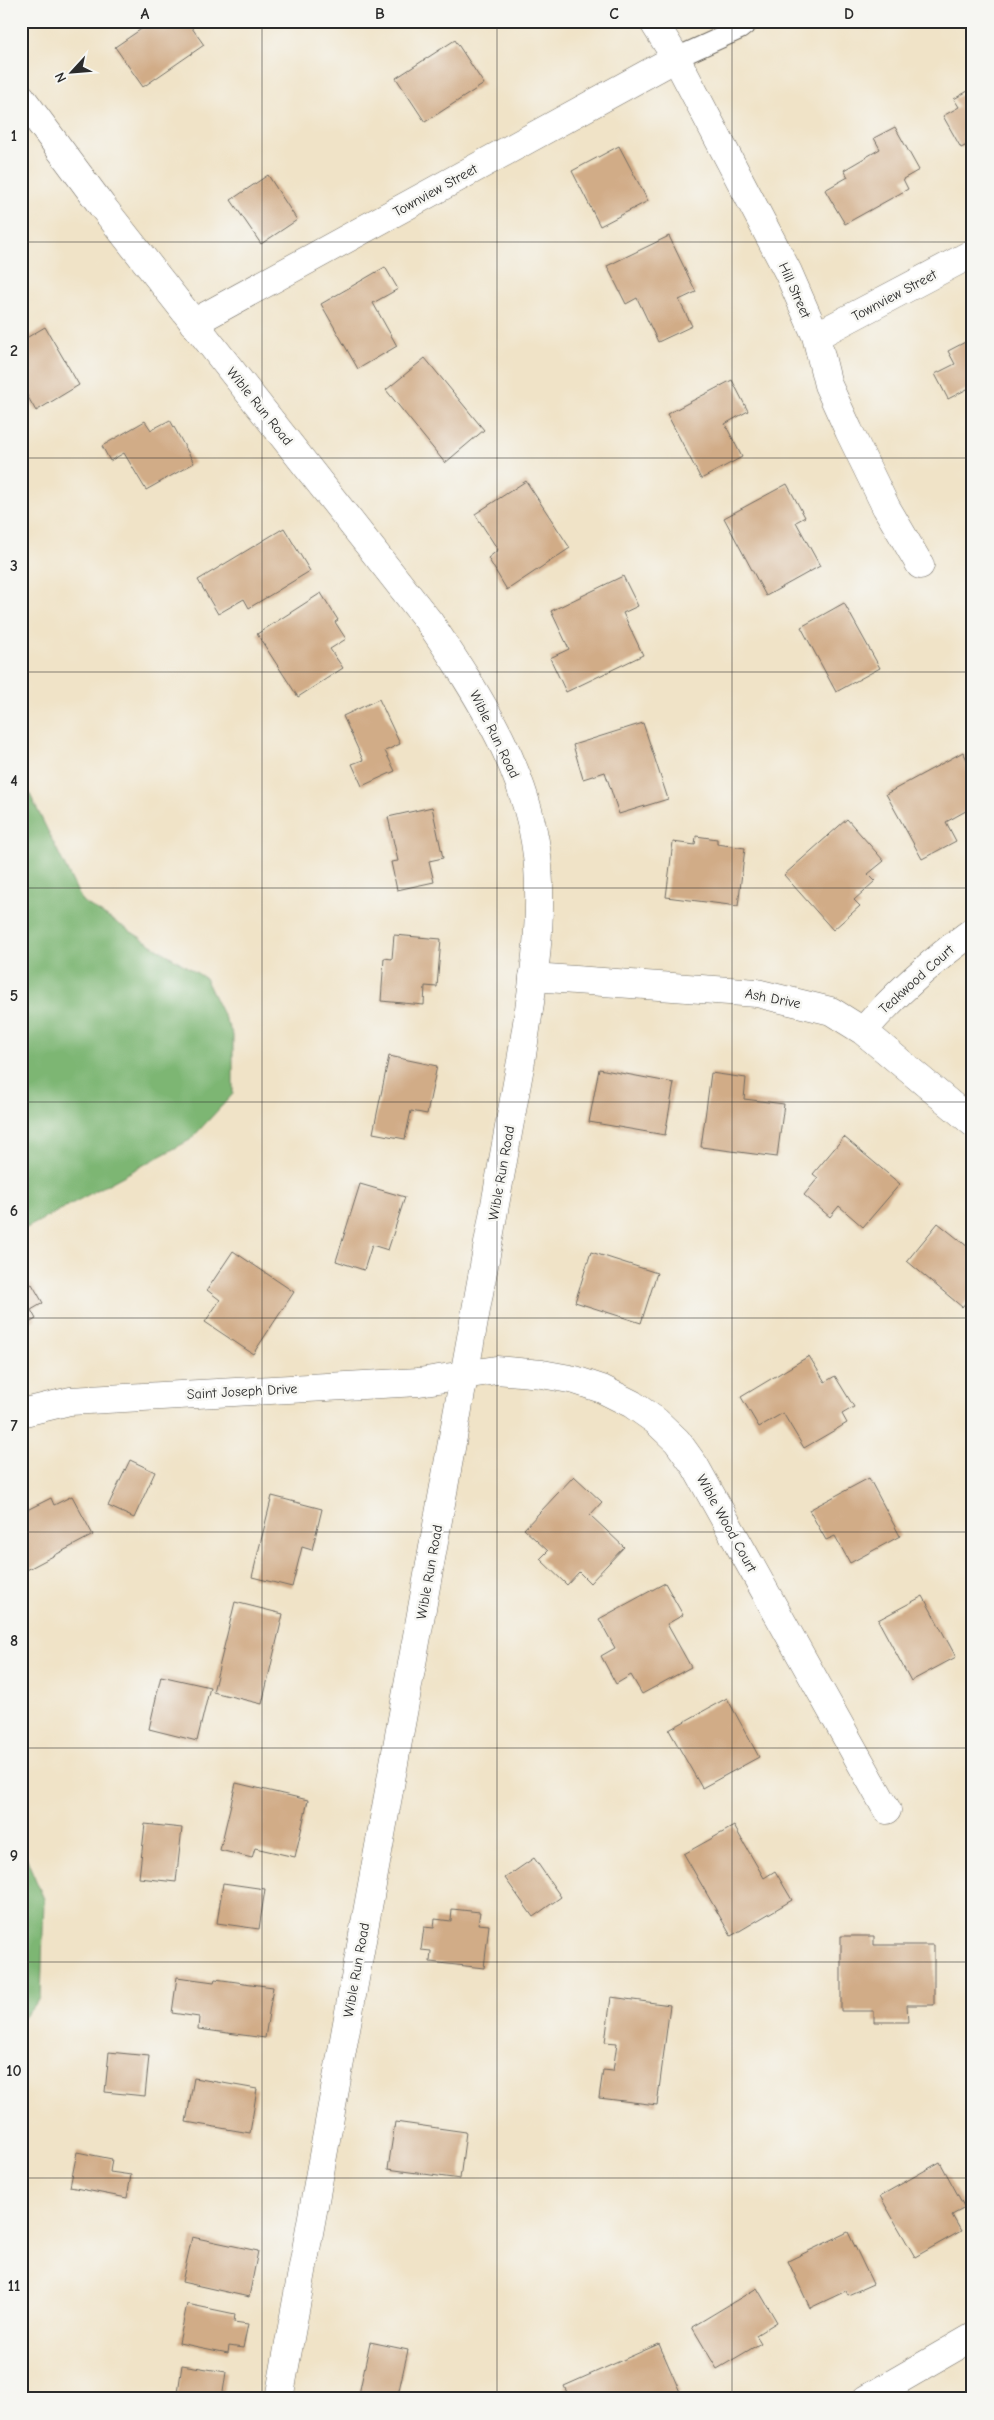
<svg xmlns="http://www.w3.org/2000/svg" width="994" height="2420" font-family="'Comic Neue',sans-serif">
<style>
.forest{fill:#7db673;stroke:#54704f}
.building{fill:#d1ac87}
.lines{fill:none;stroke-linecap:round;stroke-linejoin:round}
.service-casing{stroke:#706b62;stroke-width:22}
.minor-casing{stroke:#706b62;stroke-width:29}
.tertiary-casing{stroke:#706b62;stroke-width:29}
.service{stroke:#fff;stroke-width:20}
.minor{stroke:#fff;stroke-width:28}
.tertiary{stroke:#fff;stroke-width:28}
.grid{fill:none;stroke:#2b2b2b;stroke-width:1;stroke-opacity:0.55}
.labels{text-anchor:middle;stroke-width:5;stroke-linejoin:round;paint-order:stroke}
.street-label{font-size:14px;fill:#2b2b2b;stroke:#f6f6f2}
.neatline{fill:none;stroke:#2b2b2b;stroke-width:2}
.grid-label{font-size:16px;text-anchor:middle;font-weight:bold;fill:#2b2b2b}
</style>
<rect width="100%" height="100%" fill="#f6f6f2"/>
<filter id="ink" filterUnits="userSpaceOnUse"><feTurbulence type="fractalNoise" baseFrequency=".02" numOctaves="2"/><feDisplacementMap in="SourceGraphic" scale="10" xChannelSelector="R" yChannelSelector="G"/><feConvolveMatrix kernelMatrix="1 2 1 2 8 2 1 2 1" color-interpolation-filters="sRGB"/></filter>
<filter id="wash" filterUnits="userSpaceOnUse"><feTurbulence type="fractalNoise" baseFrequency=".0096" numOctaves="4" result="noise"/><feDisplacementMap in="SourceGraphic" scale="20" xChannelSelector="R" yChannelSelector="G"/><feGaussianBlur stdDeviation="1.12" result="paint"/><feColorMatrix in="noise" values="0 0 0 0 0 0 0 0 0 0 0 0 0 0 0 0 0 1.4 0 .05"/><feComposite in="paint" operator="in"/></filter>
<g filter="url(#wash)">
<rect width="100%" height="100%" fill="#f0e3c7"/>
<path class="forest" d="M 21,776 L 82,901 L 205,978 L 233,1035 L 233,1094 L 190,1140 L 21,1231 Z
M 21,1846 L 44,1899 L 41,1998 L 21,2021 Z"/>
<g id="blocks">
<path class="building" d="M 153,21 L 187,21 L 204,45 L 143,87 L 115,47 Z
M 455,40 L 484,84 L 425,122 L 396,78 Z
M 973,88 L 973,142 L 961,148 L 943,116 L 959,107 L 954,99 Z
M 895,127 L 919,170 L 903,179 L 908,189 L 845,224 L 825,190 L 848,177 L 844,170 L 880,149 L 874,138 Z
M 619,146 L 648,201 L 600,226 L 572,171 Z
M 268,175 L 297,220 L 261,244 L 231,200 Z
M 669,236 L 696,292 L 679,300 L 692,326 L 658,342 L 637,298 L 626,304 L 607,266 Z
M 385,267 L 398,289 L 373,303 L 397,346 L 358,369 L 321,304 Z
M 45,327 L 79,385 L 36,411 L 21,385 L 21,341 Z
M 973,338 L 973,386 L 948,399 L 935,374 L 955,364 L 948,351 Z
M 425,358 L 484,430 L 445,463 L 386,390 Z
M 732,380 L 748,411 L 725,424 L 742,457 L 701,479 L 667,414 Z
M 170,420 L 194,463 L 146,490 L 124,453 L 110,461 L 102,446 L 145,421 L 151,430 Z
M 526,481 L 570,548 L 507,590 L 488,558 L 498,550 L 475,514 Z
M 787,484 L 805,517 L 796,522 L 820,566 L 766,596 L 724,518 Z
M 284,528 L 310,571 L 249,608 L 244,599 L 218,614 L 198,580 Z
M 623,576 L 638,606 L 623,613 L 643,655 L 566,692 L 550,658 L 569,649 L 551,611 Z
M 321,593 L 338,620 L 335,622 L 346,639 L 330,649 L 343,668 L 298,697 L 257,634 Z
M 844,603 L 880,668 L 836,692 L 801,627 Z
M 379,699 L 400,744 L 385,751 L 395,771 L 362,786 L 352,764 L 363,760 L 343,716 Z
M 643,723 L 668,799 L 619,814 L 605,772 L 583,779 L 573,745 Z
M 963,752 L 973,771 L 973,807 L 946,822 L 956,841 L 922,859 L 886,794 Z
M 432,807 L 443,858 L 429,861 L 434,882 L 397,890 L 391,862 L 398,861 L 388,817 Z
M 847,819 L 884,861 L 868,874 L 875,881 L 854,900 L 860,906 L 833,930 L 784,875 Z
M 696,836 L 717,839 L 717,844 L 745,848 L 738,906 L 666,897 L 673,842 L 695,845 Z
M 394,935 L 441,939 L 437,987 L 425,986 L 424,1005 L 381,1001 L 384,958 L 392,959 Z
M 389,1056 L 437,1066 L 427,1114 L 411,1111 L 405,1139 L 373,1133 Z
M 599,1069 L 674,1083 L 665,1135 L 589,1122 Z
M 711,1073 L 746,1078 L 744,1099 L 784,1104 L 777,1157 L 701,1147 Z
M 844,1137 L 900,1184 L 863,1227 L 839,1206 L 830,1217 L 804,1195 L 818,1178 L 813,1174 Z
M 360,1184 L 405,1197 L 388,1250 L 372,1245 L 364,1270 L 336,1261 Z
M 938,1223 L 973,1251 L 973,1294 L 962,1307 L 907,1261 Z
M 233,1251 L 294,1292 L 253,1354 L 205,1322 L 220,1300 L 207,1290 Z
M 591,1252 L 657,1273 L 641,1323 L 575,1302 Z
M 32,1284 L 43,1303 L 31,1310 L 36,1319 L 21,1327 L 21,1290 Z
M 809,1356 L 825,1382 L 835,1376 L 854,1407 L 842,1414 L 847,1423 L 804,1448 L 783,1413 L 759,1427 L 741,1397 Z
M 130,1460 L 155,1472 L 134,1518 L 108,1506 Z
M 574,1476 L 602,1502 L 590,1515 L 624,1547 L 590,1583 L 579,1572 L 567,1585 L 540,1559 L 548,1551 L 524,1529 Z
M 869,1478 L 900,1536 L 850,1563 L 835,1536 L 826,1540 L 809,1510 Z
M 72,1496 L 93,1535 L 21,1573 L 21,1513 L 51,1498 L 54,1505 Z
M 272,1496 L 322,1509 L 312,1550 L 302,1547 L 292,1587 L 252,1577 Z
M 665,1583 L 683,1615 L 667,1624 L 691,1667 L 642,1694 L 631,1675 L 616,1684 L 601,1656 L 615,1648 L 599,1619 Z
M 923,1596 L 956,1657 L 911,1681 L 878,1620 Z
M 235,1602 L 283,1614 L 262,1704 L 213,1692 Z
M 161,1676 L 210,1687 L 197,1741 L 149,1729 Z
M 727,1698 L 759,1757 L 702,1788 L 669,1730 Z
M 236,1783 L 308,1800 L 295,1857 L 255,1848 L 252,1858 L 220,1850 Z
M 145,1824 L 182,1828 L 176,1882 L 139,1878 Z
M 734,1826 L 764,1878 L 775,1871 L 792,1900 L 731,1936 L 684,1854 Z
M 534,1858 L 561,1897 L 533,1917 L 505,1878 Z
M 223,1883 L 265,1889 L 259,1929 L 217,1923 Z
M 452,1909 L 480,1912 L 478,1924 L 489,1925 L 484,1968 L 430,1962 L 431,1951 L 421,1950 L 424,1927 L 434,1928 L 435,1919 L 451,1921 Z
M 841,1936 L 874,1936 L 874,1945 L 934,1945 L 934,2005 L 907,2005 L 908,2022 L 874,2022 L 874,2011 L 841,2011 Z
M 177,1977 L 214,1982 L 215,1979 L 273,1987 L 265,2038 L 198,2029 L 199,2017 L 172,2013 Z
M 611,1997 L 670,2005 L 657,2105 L 599,2098 L 603,2070 L 613,2071 L 617,2043 L 605,2042 Z
M 109,2052 L 149,2056 L 145,2096 L 105,2092 Z
M 194,2078 L 257,2089 L 250,2133 L 186,2122 Z
M 395,2122 L 466,2132 L 460,2179 L 388,2169 Z
M 77,2152 L 112,2159 L 110,2172 L 131,2175 L 127,2198 L 70,2187 Z
M 940,2162 L 965,2208 L 952,2215 L 961,2231 L 915,2257 L 880,2196 Z
M 848,2232 L 873,2284 L 848,2295 L 846,2291 L 810,2308 L 788,2261 Z
M 192,2237 L 258,2251 L 249,2297 L 182,2282 Z
M 757,2288 L 777,2322 L 756,2335 L 761,2343 L 717,2369 L 692,2327 Z
M 187,2304 L 235,2314 L 234,2322 L 248,2324 L 243,2348 L 229,2346 L 228,2353 L 179,2343 Z
M 370,2342 L 408,2350 L 397,2399 L 358,2399 Z
M 659,2344 L 680,2392 L 663,2399 L 570,2399 L 564,2386 Z
M 182,2365 L 226,2372 L 222,2399 L 177,2399 Z"/>
</g>
</g>
<g filter="url(#ink)">
<use href="#blocks" fill-opacity="0" stroke="#706b62" stroke-width="1"/>
<g class="lines">
<defs>
<path id="service" d="M 676,58 L 740,29 L 750,21"/>
<path id="minor" d="M 653,21 L 676,58 L 788,272 L 816,336 L 828,385 L 849,431 L 886,507 L 920,565
M 193,323 L 676,58
M 816,336 L 973,253
M 533,977 L 757,993 L 831,1011 L 863,1031 L 973,1123
M 863,1031 C 896,993 932,961 973,931
M 21,1413 L 70,1401 L 419,1382 L 496,1370 L 542,1374 L 575,1380 L 602,1389 L 632,1404 L 656,1421 L 677,1441 L 695,1466 L 887,1810
M 866,2399 L 973,2337"/>
<path id="tertiary" d="M 21,97 L 102,206 L 430,623 C 479,696 531,775 538,866 C 543,931 531,997 521,1061 L 279,2399"/>
</defs>
<use href="#service" class="service-casing"/>
<use href="#minor" class="minor-casing"/>
<use href="#tertiary" class="tertiary-casing"/>
<use href="#service" class="service"/>
<use href="#minor" class="minor"/>
<use href="#tertiary" class="tertiary"/>
</g>
</g>
<path class="grid" d="M 262,21 L 262,2399M 497,21 L 497,2399M 732,21 L 732,2399M 21,242 L 973,242M 21,458 L 973,458M 21,672 L 973,672M 21,888 L 973,888M 21,1102 L 973,1102M 21,1318 L 973,1318M 21,1532 L 973,1532M 21,1748 L 973,1748M 21,1962 L 973,1962M 21,2178 L 973,2178"/>
<g class="labels">
<g class="street-label">
<text transform="translate(435 190) rotate(-29)" y="5">Townview Street</text>
<text transform="translate(795 290) rotate(66)" y="5">Hill Street</text>
<text transform="translate(894 295) rotate(-28)" y="5">Townview Street</text>
<text transform="translate(260 406) rotate(51)" y="5">Wible Run Road</text>
<text transform="translate(495 734) rotate(64)" y="5">Wible Run Road</text>
<text transform="translate(916 979) rotate(-42)" y="5">Teakwood Court</text>
<text transform="translate(773 998) rotate(11)" y="5">Ash Drive</text>
<text transform="translate(501 1173) rotate(-80)" y="5">Wible Run Road</text>
<text transform="translate(242 1391) rotate(-3)" y="5">Saint Joseph Drive</text>
<text transform="translate(727 1523) rotate(61)" y="5">Wible Wood Court</text>
<text transform="translate(429 1572) rotate(-80)" y="5">Wible Run Road</text>
<text transform="translate(356 1970) rotate(-80)" y="5">Wible Run Road</text>
</g>
</g>
<rect width="994" height="2420" fill="none" stroke="#f6f6f2" stroke-width="55"/>
<g transform="translate(72 72) rotate(244)" stroke="#f6f6f2" stroke-width="4" paint-order="stroke">
<path d="M0-4L9 19L0 12L-9 19Z" fill="#2b2b2b"/>
<text y="-8" font-size="14" font-weight="bold" text-anchor="middle" fill="#2b2b2b">N</text>
</g>
<rect x="28" y="28" width="938" height="2364" class="neatline"/>
<g class="grid-label">
<text x="145" y="19">A</text>
<text x="380" y="19">B</text>
<text x="614" y="19">C</text>
<text x="849" y="19">D</text>
<text x="14" y="141">1</text>
<text x="14" y="356">2</text>
<text x="14" y="571">3</text>
<text x="14" y="786">4</text>
<text x="14" y="1001">5</text>
<text x="14" y="1216">6</text>
<text x="14" y="1431">7</text>
<text x="14" y="1646">8</text>
<text x="14" y="1861">9</text>
<text x="14" y="2076">10</text>
<text x="14" y="2291">11</text>
</g>
</svg>
